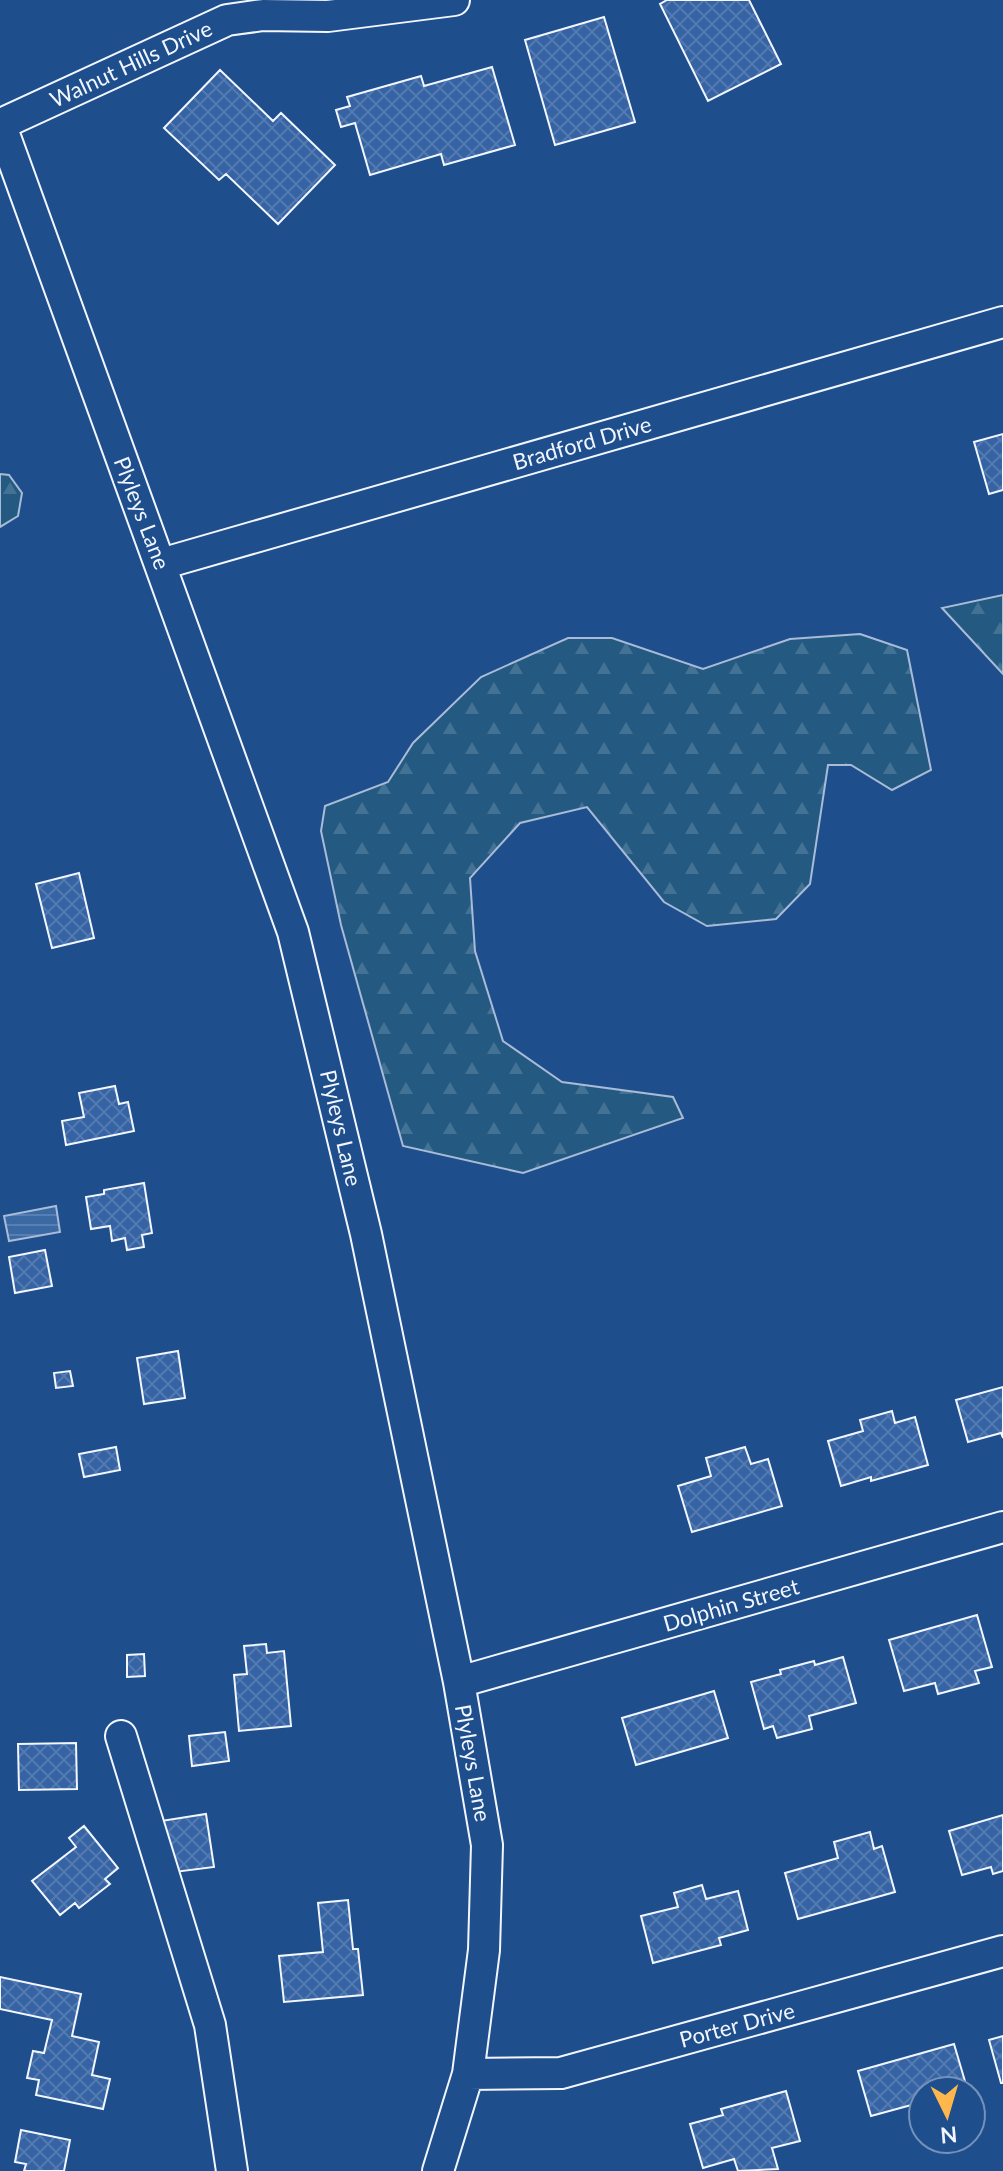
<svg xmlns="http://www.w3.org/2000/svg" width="1003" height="2171" font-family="Lato,sans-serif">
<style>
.forest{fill:url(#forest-firs);stroke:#a8bbd7;stroke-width:2}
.water{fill:url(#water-rules);stroke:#a8bbd7;stroke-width:2}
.building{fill:url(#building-cross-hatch);stroke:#f2f6ff;stroke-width:2}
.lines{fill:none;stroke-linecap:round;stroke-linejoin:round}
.street-casing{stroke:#f2f6ff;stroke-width:34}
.street{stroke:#1f4e8c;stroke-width:30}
.labels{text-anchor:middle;stroke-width:6;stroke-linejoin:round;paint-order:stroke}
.street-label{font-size:22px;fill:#f2f6ff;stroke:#1f4e8c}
</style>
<defs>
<pattern id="forest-firs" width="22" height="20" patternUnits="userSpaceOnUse" patternTransform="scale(2)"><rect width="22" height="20" fill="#245a82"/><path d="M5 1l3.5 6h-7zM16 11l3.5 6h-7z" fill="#447295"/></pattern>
<pattern id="water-rules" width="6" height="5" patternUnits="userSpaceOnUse" patternTransform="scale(2)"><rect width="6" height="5" fill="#3b69a3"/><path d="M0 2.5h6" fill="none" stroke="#587fb1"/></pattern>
<pattern id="building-cross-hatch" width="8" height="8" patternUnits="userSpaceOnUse" patternTransform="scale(2)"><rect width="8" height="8" fill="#3563a3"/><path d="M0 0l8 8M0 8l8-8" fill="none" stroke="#537ab1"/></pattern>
</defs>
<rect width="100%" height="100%" fill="#1f4e8c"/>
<path class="forest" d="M 0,474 L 9,475 L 22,493 L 18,516 L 0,527 Z
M 1003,595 L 1003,674 L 942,608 Z
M 860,634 L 907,650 L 931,770 L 892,790 L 851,765 L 828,765 L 810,884 L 776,919 L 707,926 L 664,902 L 587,807 L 520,823 L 470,878 L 475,951 L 503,1041 L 562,1082 L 673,1097 L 683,1118 L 523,1173 L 403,1146 L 341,925 L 321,831 L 325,806 L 388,782 L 413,743 L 481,677 L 568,638 L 612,638 L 703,669 L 790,639 Z"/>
<path class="water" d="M 56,1206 L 60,1232 L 9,1241 L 4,1216 Z"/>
<path class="building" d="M 667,0 L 749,0 L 781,64 L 708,101 L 660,4 Z
M 604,17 L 635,122 L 555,145 L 525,40 Z
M 492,67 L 515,145 L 444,165 L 441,154 L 370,175 L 355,123 L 341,127 L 336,110 L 350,106 L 347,97 L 421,76 L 424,86 Z
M 220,70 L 273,121 L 281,113 L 335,165 L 278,224 L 226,174 L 219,180 L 164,128 Z
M 1003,434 L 1003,490 L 989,494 L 974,442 Z
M 79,873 L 94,938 L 52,948 L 36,884 Z
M 115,1086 L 119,1104 L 128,1102 L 134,1131 L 66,1145 L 62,1121 L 84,1117 L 79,1093 Z
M 144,1183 L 152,1233 L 142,1235 L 144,1247 L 127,1250 L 125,1238 L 112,1241 L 110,1226 L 91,1229 L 86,1197 L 104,1194 L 104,1190 Z
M 45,1250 L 52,1286 L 15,1293 L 9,1257 Z
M 178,1351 L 185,1398 L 144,1404 L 137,1358 Z
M 70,1371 L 73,1386 L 56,1388 L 54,1373 Z
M 1003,1387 L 1003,1438 L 1001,1433 L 968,1442 L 956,1400 Z
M 892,1411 L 895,1423 L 915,1417 L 928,1465 L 871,1481 L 871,1477 L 841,1486 L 828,1441 L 863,1431 L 860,1420 Z
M 116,1447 L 120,1470 L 84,1477 L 79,1454 Z
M 745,1447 L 751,1464 L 768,1459 L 782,1506 L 692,1532 L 678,1486 L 711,1476 L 706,1458 Z
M 977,1615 L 992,1667 L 975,1671 L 979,1683 L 938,1694 L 935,1683 L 904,1691 L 889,1640 Z
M 266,1644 L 267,1653 L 284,1651 L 291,1726 L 239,1731 L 234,1675 L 247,1674 L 244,1646 Z
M 144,1654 L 145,1676 L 127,1677 L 127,1655 Z
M 843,1657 L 856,1703 L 809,1716 L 812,1729 L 777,1738 L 773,1726 L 764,1729 L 751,1682 L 781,1674 L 780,1670 L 814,1661 L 815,1665 Z
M 714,1691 L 728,1738 L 636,1765 L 622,1718 Z
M 225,1732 L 229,1761 L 192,1766 L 189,1736 Z
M 76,1743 L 77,1789 L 19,1790 L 18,1744 Z
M 206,1814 L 214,1867 L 167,1873 L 161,1821 Z
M 1003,1815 L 1003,1871 L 993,1874 L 991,1867 L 962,1875 L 949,1831 Z
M 84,1826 L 118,1868 L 105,1879 L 110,1884 L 79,1908 L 75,1903 L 60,1915 L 32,1881 L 76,1847 L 69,1838 Z
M 870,1832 L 874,1849 L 882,1846 L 895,1892 L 798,1919 L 785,1873 L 838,1858 L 834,1842 Z
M 702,1885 L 706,1899 L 738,1891 L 748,1930 L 719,1938 L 721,1945 L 653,1963 L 641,1916 L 678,1907 L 674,1893 Z
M 348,1900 L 353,1949 L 358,1949 L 363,1995 L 284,2002 L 279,1956 L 323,1952 L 318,1903 Z
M 0,1977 L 81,1994 L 72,2036 L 99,2042 L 92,2075 L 110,2079 L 103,2109 L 36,2095 L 39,2080 L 27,2078 L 33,2051 L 44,2053 L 52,2020 L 0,2009 Z
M 1003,2036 L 1003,2083 L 1001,2083 L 989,2040 Z
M 954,2044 L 967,2088 L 958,2091 L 923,2091 L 923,2111 L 918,2112 L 915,2104 L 871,2116 L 858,2071 Z
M 786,2091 L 800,2141 L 772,2148 L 778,2169 L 738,2171 L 734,2159 L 703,2168 L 690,2124 L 723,2115 L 721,2109 Z
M 21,2130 L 70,2140 L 64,2171 L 24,2171 L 26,2164 L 15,2162 Z"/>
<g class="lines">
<defs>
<path id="street" d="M 0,123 L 293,932 L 366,1234 L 459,1682 L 487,1845 L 484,1950 L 468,2074 L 438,2171
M 1,124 L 227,20 L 263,15 L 328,16 L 454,0
M 161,564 L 1003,322
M 459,1682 L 1003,1527
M 121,1736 L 210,2025 L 232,2171
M 468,2074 L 561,2073 L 1003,1951"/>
</defs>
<use href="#street" class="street-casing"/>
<use href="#street" class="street"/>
</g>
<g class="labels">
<g class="street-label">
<text transform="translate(131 64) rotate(-25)" y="8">Walnut Hills Drive</text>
<text transform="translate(582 443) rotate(-16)" y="8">Bradford Drive</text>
<text transform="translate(142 513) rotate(69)" y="8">Plyleys Lane</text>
<text transform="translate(341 1128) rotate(77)" y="8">Plyleys Lane</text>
<text transform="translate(731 1605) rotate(-16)" y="8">Dolphin Street</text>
<text transform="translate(473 1763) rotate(80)" y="8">Plyleys Lane</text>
<text transform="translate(737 2025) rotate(-15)" y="8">Porter Drive</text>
</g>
</g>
<g transform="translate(947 2115) rotate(175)"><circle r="38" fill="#1f4e8c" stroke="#7391ba" stroke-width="2"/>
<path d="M0-6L14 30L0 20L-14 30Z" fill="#ffb74d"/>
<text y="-12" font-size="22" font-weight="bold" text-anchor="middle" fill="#f2f6ff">N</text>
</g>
</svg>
